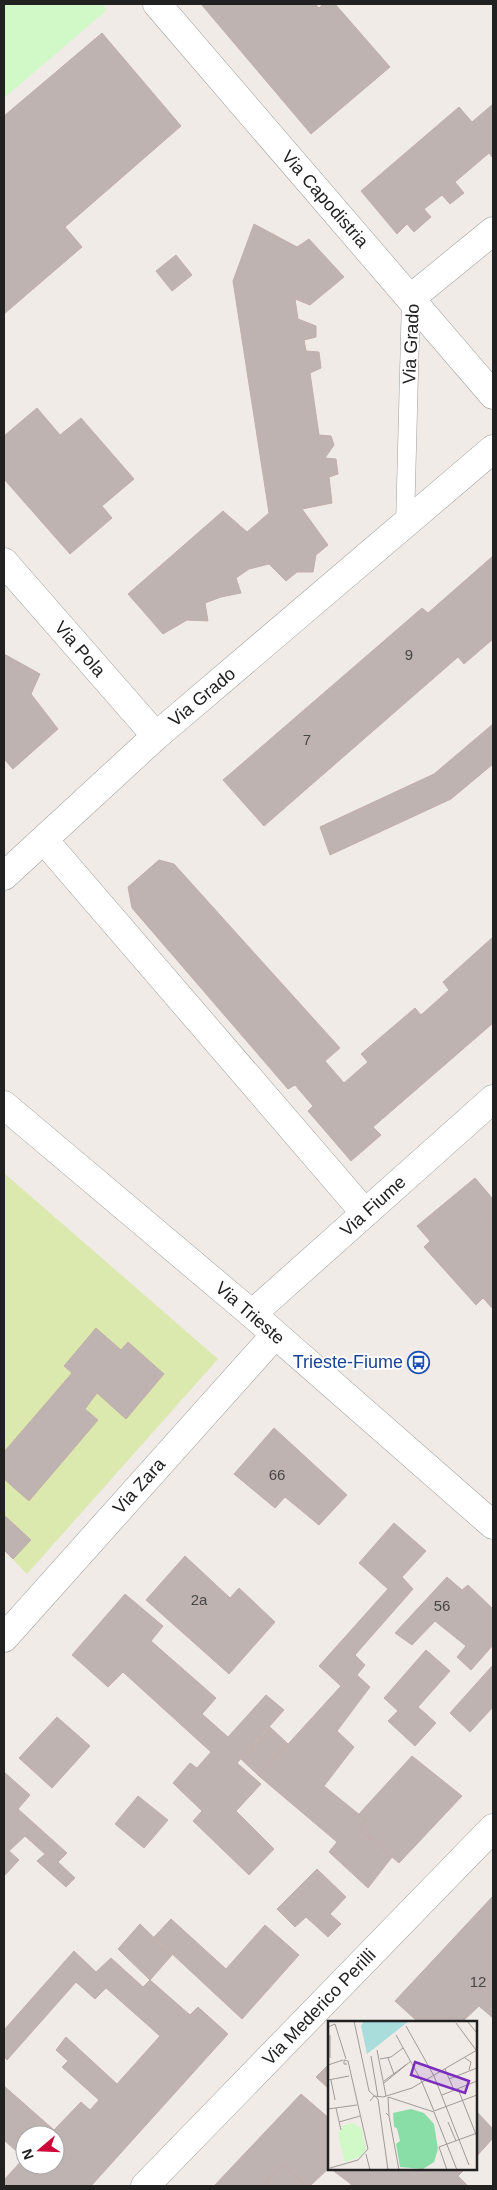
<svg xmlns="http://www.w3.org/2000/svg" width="497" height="2190" font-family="Arial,sans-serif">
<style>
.grass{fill:#dbe9af}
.park{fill:#d0f9c7}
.building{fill:#beb3b1;stroke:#c3aeaa;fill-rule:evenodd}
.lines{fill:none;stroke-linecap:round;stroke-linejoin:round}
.service-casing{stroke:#9e9e9e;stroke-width:19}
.minor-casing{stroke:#9e9e9e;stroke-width:29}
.tertiary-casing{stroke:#9e9e9e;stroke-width:29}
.service{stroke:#fff;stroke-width:18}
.minor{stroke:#fff;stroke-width:28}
.tertiary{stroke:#fff;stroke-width:28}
.labels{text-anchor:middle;stroke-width:4;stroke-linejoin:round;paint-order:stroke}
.number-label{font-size:15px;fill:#484645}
.street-label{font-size:18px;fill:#212121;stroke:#fff}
.transit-label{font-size:18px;fill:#164399;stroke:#fff;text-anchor:end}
.inset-road{fill:none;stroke:#9e9a98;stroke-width:1}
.view{fill:#7b2cbf;fill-opacity:0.15;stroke:#7b2cbf;stroke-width:2.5}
.inset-edge{fill:none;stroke:#212121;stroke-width:2.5}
</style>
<rect width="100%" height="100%" fill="#f1ebe8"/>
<path class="grass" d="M 4,1173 L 218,1359 L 27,1574 L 4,1550 Z"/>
<path class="park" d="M 4,4 L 102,4 L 107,10 L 4,98 Z"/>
<path class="building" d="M 201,4 L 315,4 L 319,8 L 323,4 L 335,4 L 390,67 L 311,134 Z
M 102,33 L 181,126 L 65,227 L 82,247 L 4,314 L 4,116 Z
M 493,104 L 493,158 L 489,153 L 455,182 L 464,193 L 450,204 L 442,195 L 424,209 L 431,217 L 414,232 L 407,224 L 397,234 L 361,191 L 459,107 L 472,122 Z
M 254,224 L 297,247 L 309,239 L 344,277 L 310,305 L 295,299 L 298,319 L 316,326 L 316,337 L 304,340 L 306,351 L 319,352 L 321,368 L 310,373 L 319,435 L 331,436 L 334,445 L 325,458 L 336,459 L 338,474 L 329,477 L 332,503 L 302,509 L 328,545 L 316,555 L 313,572 L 297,572 L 286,581 L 269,564 L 249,569 L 236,578 L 241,593 L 221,597 L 205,603 L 208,621 L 187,620 L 163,634 L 128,594 L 223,511 L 247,532 L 269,513 L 233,281 Z
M 176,255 L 192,275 L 172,291 L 156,271 Z
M 37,408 L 60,435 L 81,418 L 134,479 L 102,506 L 112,518 L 70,554 L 4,479 L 4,436 Z
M 493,556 L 493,639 L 464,664 L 458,657 L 264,826 L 223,780 L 422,608 L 428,613 Z
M 4,654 L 40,674 L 31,694 L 58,729 L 13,769 L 4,759 Z
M 493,724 L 493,764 L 451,799 L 330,855 L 320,827 L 434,774 Z
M 159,860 L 174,864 L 340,1048 L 325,1061 L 344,1083 L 368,1062 L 361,1054 L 415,1008 L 421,1015 L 449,990 L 443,982 L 493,937 L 493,1023 L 373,1127 L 381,1135 L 351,1161 L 308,1111 L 313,1106 L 295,1085 L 288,1089 L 132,908 L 128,887 Z
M 475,1178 L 493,1199 L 493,1219 L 491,1221 L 493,1224 L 493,1309 L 483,1298 L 476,1305 L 424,1247 L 430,1241 L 417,1226 Z
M 96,1328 L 121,1350 L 128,1342 L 164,1374 L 126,1419 L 97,1393 L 85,1409 L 98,1420 L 29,1501 L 4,1479 L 4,1452 L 72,1373 L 64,1366 Z
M 274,1428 L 347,1495 L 319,1525 L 285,1497 L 275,1508 L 234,1474 Z
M 4,1515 L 31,1540 L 13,1559 L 4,1550 Z
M 394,1523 L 426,1551 L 402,1577 L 413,1589 L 355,1655 L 365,1665 L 357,1675 L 370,1687 L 337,1731 L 354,1747 L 324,1786 L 366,1820 L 359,1829 L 392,1857 L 368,1888 L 329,1852 L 337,1842 L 259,1776 L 341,1686 L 319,1666 L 388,1589 L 359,1563 Z
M 185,1556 L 230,1598 L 239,1588 L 275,1622 L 229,1674 L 146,1600 Z
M 447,1577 L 462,1590 L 468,1585 L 493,1609 L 493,1645 L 471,1670 L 457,1657 L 466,1646 L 435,1621 L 412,1645 L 395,1633 Z
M 125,1594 L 163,1626 L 151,1641 L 216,1698 L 202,1714 L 228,1737 L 266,1695 L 284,1710 L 237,1763 L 261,1784 L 236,1811 L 274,1849 L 249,1875 L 193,1821 L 202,1811 L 173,1783 L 190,1763 L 197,1768 L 211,1752 L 123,1672 L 108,1687 L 72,1655 Z
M 426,1650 L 450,1671 L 418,1707 L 436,1723 L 415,1746 L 388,1721 L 398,1711 L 384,1698 Z
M 493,1665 L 493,1707 L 470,1732 L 450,1713 Z
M 57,1717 L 90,1746 L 52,1788 L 19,1758 Z
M 270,1727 L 288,1744 L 259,1776 L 241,1759 Z
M 412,1756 L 462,1796 L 399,1863 L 359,1829 L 366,1820 L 359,1814 Z
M 4,1772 L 30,1795 L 18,1809 L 67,1853 L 58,1862 L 75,1878 L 66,1887 L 37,1861 L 45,1854 L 25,1836 L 9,1851 L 19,1860 L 4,1876 Z
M 138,1796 L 168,1820 L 144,1848 L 115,1824 Z
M 317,1869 L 346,1897 L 330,1914 L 341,1924 L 328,1937 L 306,1917 L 295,1927 L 277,1909 Z
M 493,1896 L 493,2018 L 479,2006 L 462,2022 L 418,2022 L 395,2001 Z
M 171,1919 L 226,1969 L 265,1925 L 299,1955 L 242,2019 L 154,1937 Z
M 140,1924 L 172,1955 L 150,1980 L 118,1949 Z
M 74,1951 L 96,1972 L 111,1958 L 143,1987 L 150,1980 L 190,2015 L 198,2007 L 228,2034 L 91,2186 L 4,2186 L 4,2180 L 24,2158 L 4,2140 L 4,2086 L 54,2130 L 81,2102 L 90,2110 L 99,2100 L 62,2067 L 68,2061 L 56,2050 L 66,2037 L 117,2084 L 160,2036 L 106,1988 L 95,1999 L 76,1982 L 7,2060 L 4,2057 L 4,2030 ZM 25,2135 L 55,2135 L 55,2165 L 25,2165 Z
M 330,2063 L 330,2090 L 316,2077 Z
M 301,2094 L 330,2119 L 330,2167 L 310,2186 L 306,2186 L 282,2164 L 266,2182 L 270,2186 L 214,2186 Z
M 476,2111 L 493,2129 L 493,2138 L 476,2157 Z
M 282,2164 L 306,2186 L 270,2186 L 266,2182 Z
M 331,2169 L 465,2169 L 458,2176 L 468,2186 L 350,2186 L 351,2184 Z"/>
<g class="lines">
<defs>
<path id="service" d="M 405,524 L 411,298"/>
<path id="minor" d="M 157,4 L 493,395
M 411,298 L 493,231
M 4,562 L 156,736
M 44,840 L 365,1213
M 4,876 L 156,736 L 493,449
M 252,1314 L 493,1099
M 4,1638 L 275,1335
M 145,2186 L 493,1828"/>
<path id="tertiary" d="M 4,1105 L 252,1314 L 493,1525"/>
</defs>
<use href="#service" class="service-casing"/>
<use href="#minor" class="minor-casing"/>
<use href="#tertiary" class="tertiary-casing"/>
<use href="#service" class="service"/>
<use href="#minor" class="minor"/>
<use href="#tertiary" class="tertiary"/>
</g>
<defs>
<symbol id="bus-ring" viewBox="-11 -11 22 22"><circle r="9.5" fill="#fff" stroke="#1a4fb4" stroke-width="1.5"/><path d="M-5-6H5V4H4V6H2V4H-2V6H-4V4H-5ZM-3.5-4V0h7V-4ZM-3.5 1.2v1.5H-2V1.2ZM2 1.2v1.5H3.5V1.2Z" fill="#1a4fb4"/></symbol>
</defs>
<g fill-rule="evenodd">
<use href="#bus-ring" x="406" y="1350" width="25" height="25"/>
</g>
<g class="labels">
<g class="number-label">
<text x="409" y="660">9</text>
<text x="307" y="745">7</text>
<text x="277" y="1480">66</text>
<text x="199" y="1605">2a</text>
<text x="442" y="1611">56</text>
<text x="478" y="1987">12</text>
</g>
<g class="street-label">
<text transform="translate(325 199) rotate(49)" y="6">Via Capodistria</text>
<text transform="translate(411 344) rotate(-87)" y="6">Via Grado</text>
<text transform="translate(80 649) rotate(49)" y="6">Via Pola</text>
<text transform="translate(202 697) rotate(-40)" y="6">Via Grado</text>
<text transform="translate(373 1206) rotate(-42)" y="6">Via Fiume</text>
<text transform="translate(250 1313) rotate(41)" y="6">Via Trieste</text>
<text transform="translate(139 1486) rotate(-48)" y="6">Via Zara</text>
<text transform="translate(319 2007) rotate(-46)" y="6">Via Mederico Perilli</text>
</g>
<g class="transit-label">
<text x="403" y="1368">Trieste-Fiume</text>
</g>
</g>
<g transform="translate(328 2021)">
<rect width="149" height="149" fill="#f1ebe8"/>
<path d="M 25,102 L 33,107 L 38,128 L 34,135 L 17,141 L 10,113 L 16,104 Z" fill="#d0f9c7"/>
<path d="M 83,88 L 96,92 L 106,103 L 110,128 L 106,141 L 95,148 L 72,146 L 68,123 L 72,120 L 69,107 L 66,106 L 65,92 Z" fill="#88dea6"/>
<path d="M 36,0 L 81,0 L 39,33 L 33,5 Z" fill="#a9dddb"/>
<path class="inset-road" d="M 26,0 L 41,70 L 50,78M 139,0 L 149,12M 128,2 L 148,29M 78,5 L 106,55M 0,6 L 7,3 L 18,38M 2,14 L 2,37M 68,14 L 94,61 L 106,90 L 149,74M 49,29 L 58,75M 43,35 L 50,76M 60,37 L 66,53M 137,37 L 143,41 L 141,49M 52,38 L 63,36 L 75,27M 0,44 L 15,39M 117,48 L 126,69M 106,55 L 141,144M 121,58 L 149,47M 0,59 L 21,55M 3,59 L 7,79M 56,60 L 79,43M 56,62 L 83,40M 130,68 L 149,116M 114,74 L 149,60M 60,76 L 106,91 L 129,149M 60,76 L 61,95M 50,78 L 60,149M 42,80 L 46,75 L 55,76 L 84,67 L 149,29M 8,87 L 13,109M 0,88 L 29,84M 58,92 L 61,95 L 71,149M 11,101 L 32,95M 120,101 L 128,120M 38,133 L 42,149M 2,147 L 30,139 L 40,128 L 20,40 L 16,39 L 16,43 L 19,43M 119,149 L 111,126 L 149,112"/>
<path class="view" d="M 87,41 L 141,60 L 137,72 L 83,54 Z"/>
<rect width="149" height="149" class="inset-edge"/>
</g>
<rect width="497" height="2190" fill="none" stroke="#212121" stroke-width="10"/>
<g transform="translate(40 2150) rotate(251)"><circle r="24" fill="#ffffff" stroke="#a6a6a6"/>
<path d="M0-4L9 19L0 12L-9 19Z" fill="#ce0439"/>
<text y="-8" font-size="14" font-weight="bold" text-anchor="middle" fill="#212121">N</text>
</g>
</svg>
